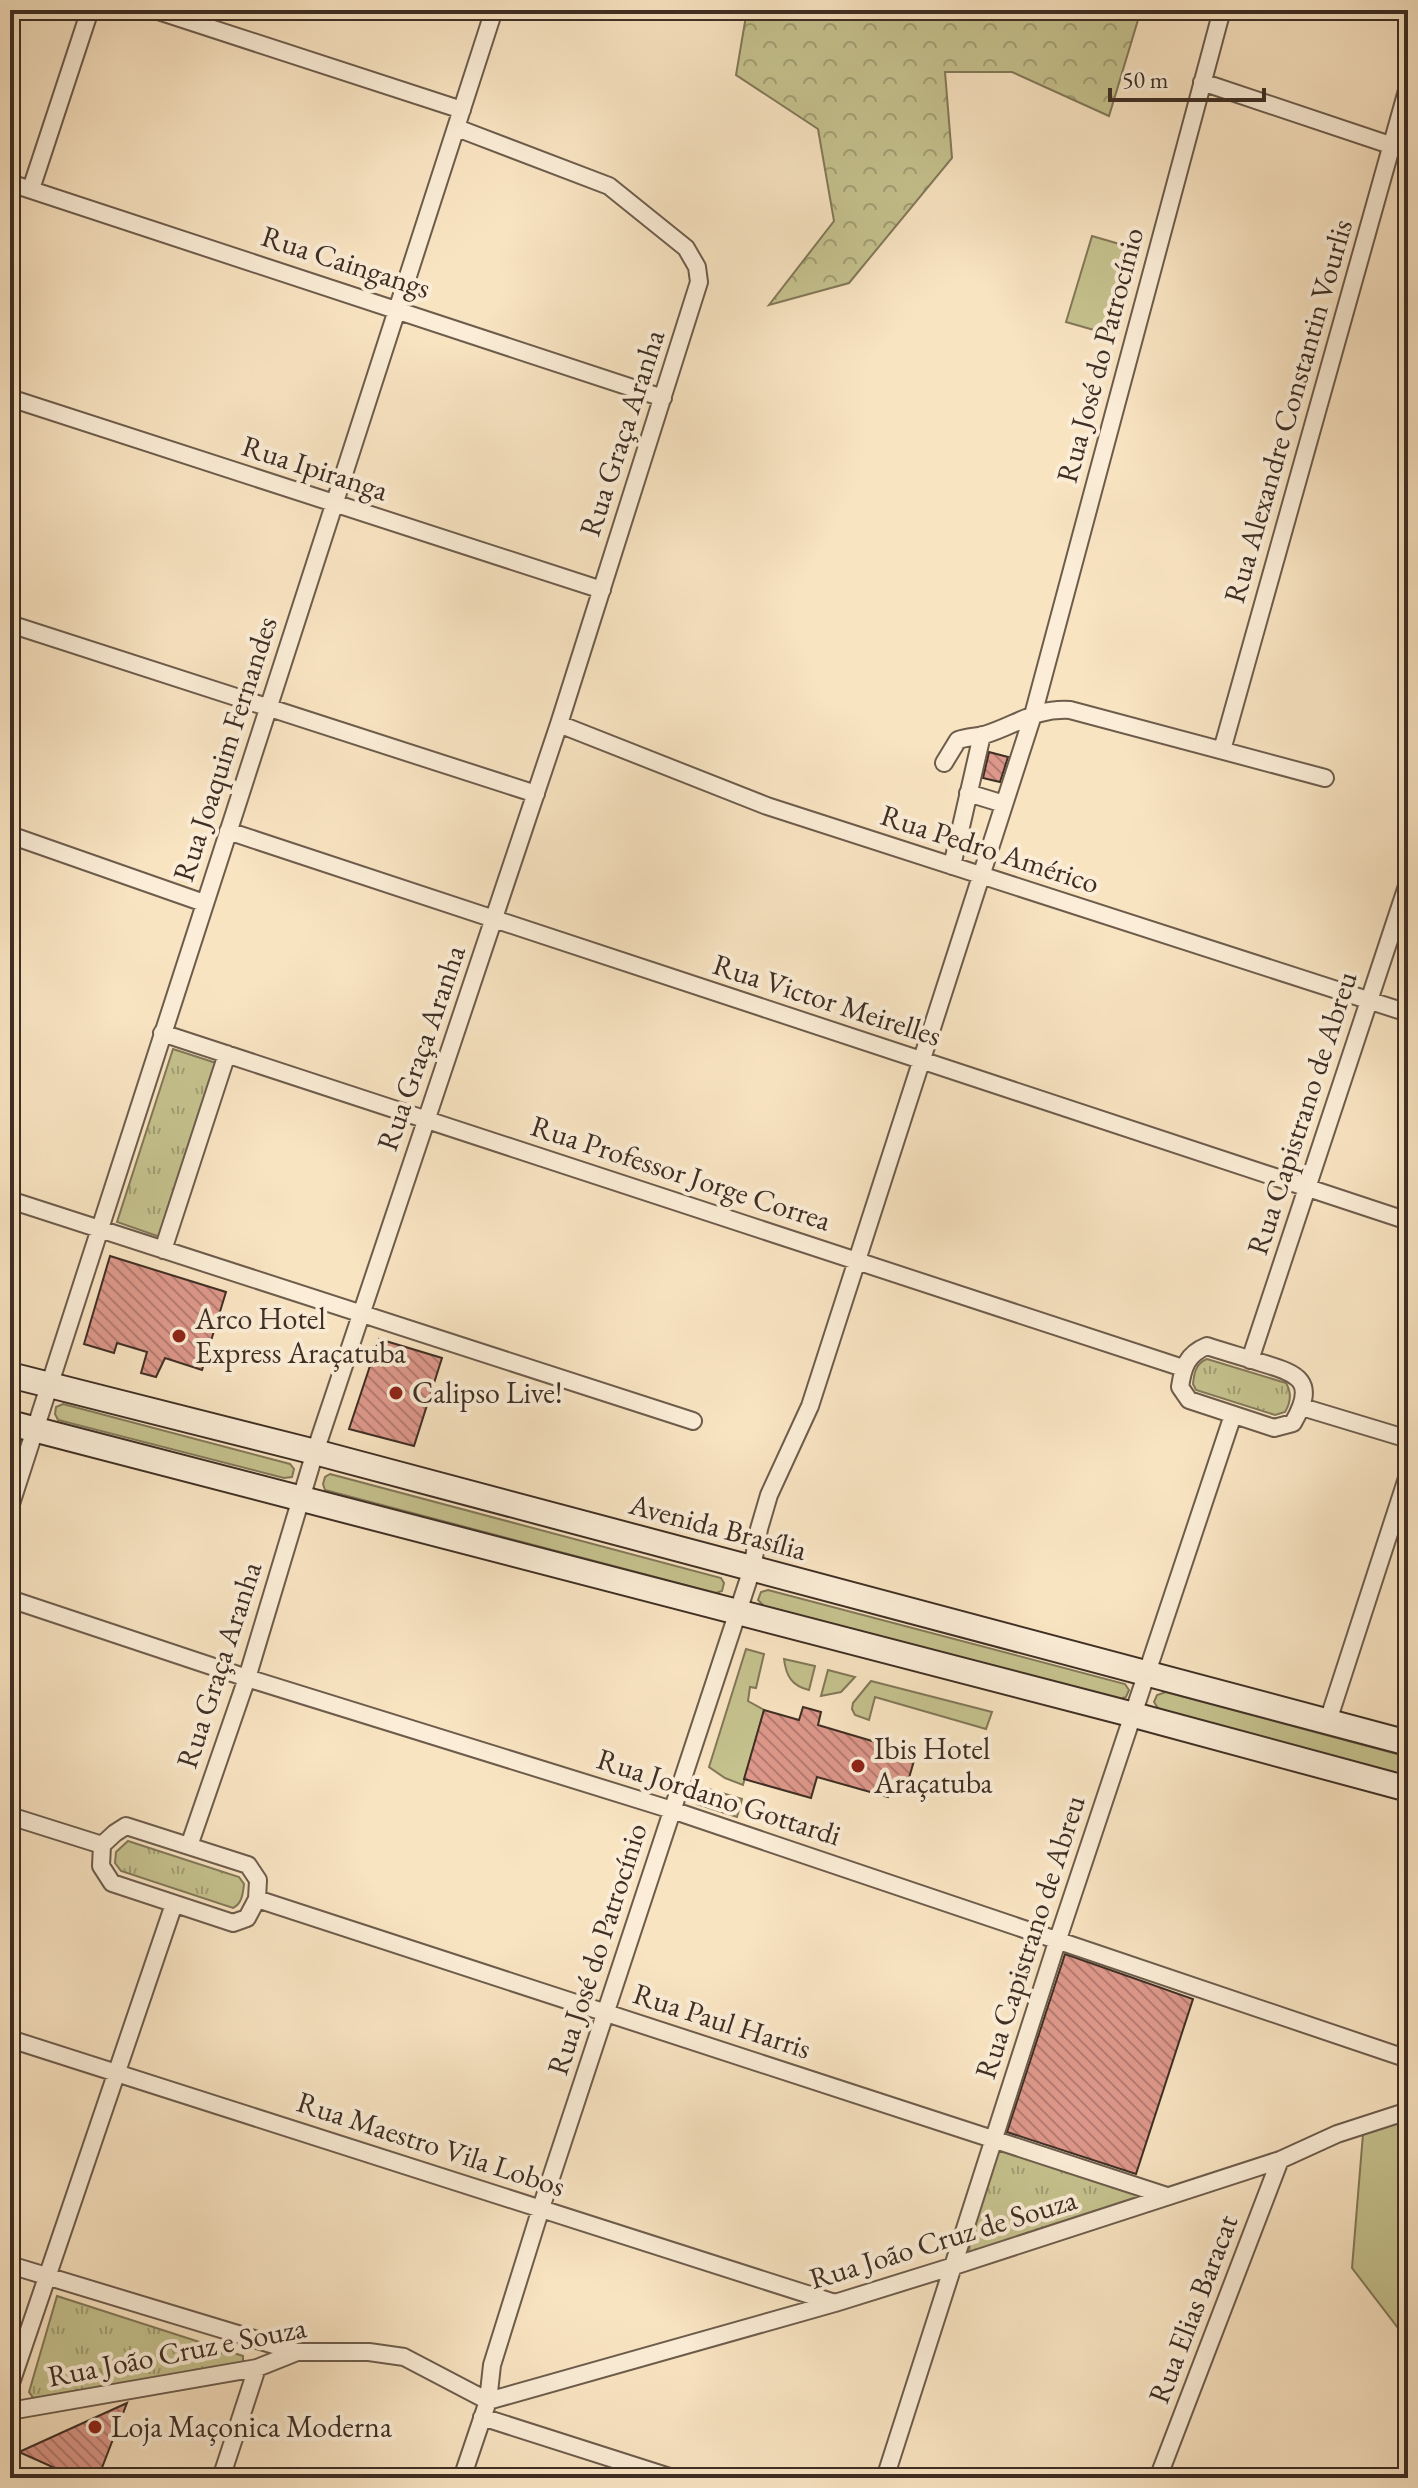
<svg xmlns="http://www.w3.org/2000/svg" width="1418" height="2488" font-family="'EB Garamond',serif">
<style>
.grass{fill:#c5c28e;stroke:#827859;stroke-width:2}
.forest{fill:url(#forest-crowns);stroke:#827859;stroke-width:2}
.park{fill:url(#park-tufts);stroke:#827859;stroke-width:2}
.building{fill:url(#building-back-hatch);stroke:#3e2e24;stroke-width:2}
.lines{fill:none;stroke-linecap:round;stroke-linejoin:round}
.street-casing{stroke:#6d5c4c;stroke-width:20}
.secondary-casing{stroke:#3e2e24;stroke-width:28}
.street{stroke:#fbedd7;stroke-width:16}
.secondary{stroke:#fbedd7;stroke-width:24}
.poi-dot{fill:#8f2418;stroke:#fbedd7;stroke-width:3}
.labels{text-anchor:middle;stroke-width:8;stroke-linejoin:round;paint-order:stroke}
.street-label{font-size:30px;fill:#3e2e24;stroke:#fbedd7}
.poi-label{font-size:30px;fill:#3e2e24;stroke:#fbedd7;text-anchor:start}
</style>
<defs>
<pattern id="forest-crowns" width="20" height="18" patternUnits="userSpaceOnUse" patternTransform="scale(2)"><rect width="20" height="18" fill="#c5c28e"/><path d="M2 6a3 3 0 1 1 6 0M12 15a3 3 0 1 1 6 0" fill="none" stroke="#a19e74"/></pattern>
<pattern id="park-tufts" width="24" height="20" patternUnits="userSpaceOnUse" patternTransform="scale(2)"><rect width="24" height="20" fill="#c5c28e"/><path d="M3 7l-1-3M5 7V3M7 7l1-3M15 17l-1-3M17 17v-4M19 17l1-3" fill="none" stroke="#a19e74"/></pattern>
<pattern id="building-back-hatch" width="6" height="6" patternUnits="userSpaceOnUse" patternTransform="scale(2)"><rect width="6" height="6" fill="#de988b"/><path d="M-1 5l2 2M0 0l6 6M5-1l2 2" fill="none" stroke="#b57c71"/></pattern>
</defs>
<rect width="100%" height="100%" fill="#f9e4c2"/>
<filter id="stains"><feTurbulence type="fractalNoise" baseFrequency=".0025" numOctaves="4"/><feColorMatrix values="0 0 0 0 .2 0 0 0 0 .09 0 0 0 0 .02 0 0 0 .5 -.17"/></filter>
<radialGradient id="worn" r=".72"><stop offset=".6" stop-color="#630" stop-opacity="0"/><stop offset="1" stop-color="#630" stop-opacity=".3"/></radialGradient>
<path class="grass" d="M 1092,236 L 1140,250 L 1115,336 L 1066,322 Z
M 63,1404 L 290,1464 L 294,1469 L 292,1477 L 284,1478 L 58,1420 L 55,1414 L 56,1407 Z
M 330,1474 L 721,1578 L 724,1583 L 722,1591 L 716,1593 L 325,1490 L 323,1484 L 325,1477 Z
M 768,1590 L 1125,1684 L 1129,1690 L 1126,1697 L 1120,1699 L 764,1606 L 758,1600 L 761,1592 Z
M 746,1649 L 764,1654 L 756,1688 L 750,1687 L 748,1701 L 764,1710 L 743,1785 L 725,1778 L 709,1767 Z
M 784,1659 L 815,1666 L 809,1690 C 792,1686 786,1676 784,1659 Z
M 828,1670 L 855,1677 L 841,1692 L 821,1696 Z
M 871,1681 L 992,1712 L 986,1729 L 875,1697 L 869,1720 L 855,1715 L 852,1709 L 853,1703 Z
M 1166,1692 L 1408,1757 L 1408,1776 L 1159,1710 L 1154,1702 L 1157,1695 Z
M 702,1787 L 742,1799 L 737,1817 L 697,1804 Z
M 1408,2120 L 1408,2341 L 1352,2268 L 1363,2134 Z"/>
<path class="forest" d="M 747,10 L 1141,10 L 1109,116 L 1012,72 L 945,72 L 952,158 L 849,283 L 769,305 L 834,221 L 818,129 L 736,75 Z"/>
<path class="park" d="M 173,1049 L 216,1063 L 160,1237 L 117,1222 Z
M 1207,1359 L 1286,1383 C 1292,1393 1291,1402 1285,1412 L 1275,1415 L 1196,1390 L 1193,1384 C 1194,1373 1196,1363 1207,1359 Z
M 128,1841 L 239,1877 L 244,1884 C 243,1893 242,1904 233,1908 L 121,1871 L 115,1863 L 116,1852 Z
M 999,2144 L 1161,2196 L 967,2253 Z
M 57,2296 L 243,2356 L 243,2365 L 34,2399 L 29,2392 Z"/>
<path class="building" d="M 989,752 L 1008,757 L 1000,782 L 983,778 Z
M 110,1256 L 226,1292 L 202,1370 L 165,1358 L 156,1377 L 141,1373 L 147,1352 L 117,1343 L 114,1353 L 84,1344 Z
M 379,1339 L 442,1358 L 414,1446 L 349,1429 Z
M 803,1707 L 821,1712 L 818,1725 L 916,1754 L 906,1788 L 892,1784 L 888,1797 L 817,1777 L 811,1798 L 744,1779 L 764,1710 L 799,1720 Z
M 1065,1954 L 1193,1999 L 1136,2174 L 1007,2132 Z
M 127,2403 L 98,2478 L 77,2478 L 19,2452 Z"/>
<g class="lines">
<defs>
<path id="street" d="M 155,10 L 462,110
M 1202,82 L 1408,151
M 10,183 L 663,398
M 31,189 L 90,10
M 10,398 L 602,590
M 10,624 L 536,794
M 559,724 L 767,806 L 1408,1013
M 1222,750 L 1408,87
M 944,763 L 958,740 C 967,737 975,737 984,735 C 1017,725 1034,708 1070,710 L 1325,778
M 968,793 L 1004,804
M 228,831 L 1408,1221
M 10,835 L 204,903
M 952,866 L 982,735
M 162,1033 L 1183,1368
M 10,1200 L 693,1421
M 163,1250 L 227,1054
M 1207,1346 C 1225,1352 1243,1357 1262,1363 C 1299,1374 1317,1381 1293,1423 L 1274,1428 L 1189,1400 L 1180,1387 C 1183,1367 1187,1354 1207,1346 Z
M 1250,1360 L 1408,883
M 1302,1407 L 1408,1439
M 10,1507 L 494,10
M 10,1599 L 247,1678 L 672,1810 L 1408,2059
M 1328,1721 L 1408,1475
M 10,1816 L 102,1845
M 126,1826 L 248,1865 L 258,1880 L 257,1899 L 247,1918 L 233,1923 L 112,1883 L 101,1866 L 102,1845 L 115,1833 Z
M 189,1846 L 247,1678 L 315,1452 L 559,724 L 699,282 L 697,267 L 686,248 L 609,186 L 457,128
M 257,1899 L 1167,2196
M 10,2039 L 835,2303
M 10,2265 L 297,2352
M 10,2386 L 174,1904
M 10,2411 L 257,2368 L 297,2352 L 369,2352 L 404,2357 L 488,2401 L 835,2303 L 954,2266 L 1280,2160 L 1337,2134 L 1408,2111
M 482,2417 L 673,2478
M 221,2478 L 257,2368
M 462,2478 L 488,2401 L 492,2365 L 541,2208 L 752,1569 L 759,1529 L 769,1495 L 810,1406 L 1033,715 L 1222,10
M 885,2478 L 1058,1939 L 1233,1415
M 1158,2478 L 1280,2160"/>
<path id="secondary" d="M 10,1375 L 315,1452 L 1408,1743
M 10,1423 L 1134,1715 L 1408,1789"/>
</defs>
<use href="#street" class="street-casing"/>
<use href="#secondary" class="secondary-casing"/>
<use href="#street" class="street"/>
<use href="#secondary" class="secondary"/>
</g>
<g class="poi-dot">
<circle cx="179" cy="1336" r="8"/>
<circle cx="396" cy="1393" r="8"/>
<circle cx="858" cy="1766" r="8"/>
<circle cx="95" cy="2427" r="8"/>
</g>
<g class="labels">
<g class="street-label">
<text transform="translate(346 262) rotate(18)" y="10">Rua Caingangs</text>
<text transform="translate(1100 355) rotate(-75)" y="10">Rua José do Patrocínio</text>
<text transform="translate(1288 411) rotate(-74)" y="10">Rua Alexandre Constantin Vourlis</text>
<text transform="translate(622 433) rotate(-72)" y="10">Rua Graça Aranha</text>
<text transform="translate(315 468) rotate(18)" y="10">Rua Ipiranga</text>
<text transform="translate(225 749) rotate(-72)" y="10">Rua Joaquim Fernandes</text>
<text transform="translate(990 849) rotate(18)" y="10">Rua Pedro Américo</text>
<text transform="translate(827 1000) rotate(18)" y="10">Rua Victor Meirelles</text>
<text transform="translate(421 1048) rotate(-71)" y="10">Rua Graça Aranha</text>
<text transform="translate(1302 1113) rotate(-72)" y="10">Rua Capistrano de Abreu</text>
<text transform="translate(681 1173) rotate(18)" y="10">Rua Professor Jorge Correa</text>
<text transform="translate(718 1527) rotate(15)" y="10">Avenida Brasília</text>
<text transform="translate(219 1665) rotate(-72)" y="10">Rua Graça Aranha</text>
<text transform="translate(719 1797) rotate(18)" y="10">Rua Jordano Gottardi</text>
<text transform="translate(1030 1937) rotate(-72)" y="10">Rua Capistrano de Abreu</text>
<text transform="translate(597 1949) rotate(-72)" y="10">Rua José do Patrocínio</text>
<text transform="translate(722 2021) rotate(18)" y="10">Rua Paul Harris</text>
<text transform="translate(431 2144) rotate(18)" y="10">Rua Maestro Vila Lobos</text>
<text transform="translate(943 2239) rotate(-17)" y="10">Rua João Cruz de Souza</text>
<text transform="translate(1193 2309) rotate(-69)" y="10">Rua Elias Baracat</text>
<text transform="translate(177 2352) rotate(-11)" y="10">Rua João Cruz e Souza</text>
</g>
<g class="poi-label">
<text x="195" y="1329">Arco Hotel<tspan x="195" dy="34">Express Araçatuba</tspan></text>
<text x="412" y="1403">Calipso Live!</text>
<text x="874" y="1759">Ibis Hotel<tspan x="874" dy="34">Araçatuba</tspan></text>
<text x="111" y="2437">Loja Maçonica Moderna</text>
</g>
</g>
<rect width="1418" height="2488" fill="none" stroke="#f9e4c2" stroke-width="40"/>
<rect x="12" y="12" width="1394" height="2464" fill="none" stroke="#3e2e24" stroke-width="4"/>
<rect x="20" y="20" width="1378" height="2448" fill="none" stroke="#3e2e24" stroke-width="2"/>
<path d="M1110 88v12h154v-12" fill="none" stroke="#3e2e24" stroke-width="4"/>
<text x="1122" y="88" font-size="24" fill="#3e2e24" stroke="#fbedd7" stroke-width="6" paint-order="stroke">50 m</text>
<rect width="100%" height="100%" filter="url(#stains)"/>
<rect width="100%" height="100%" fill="url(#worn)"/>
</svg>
